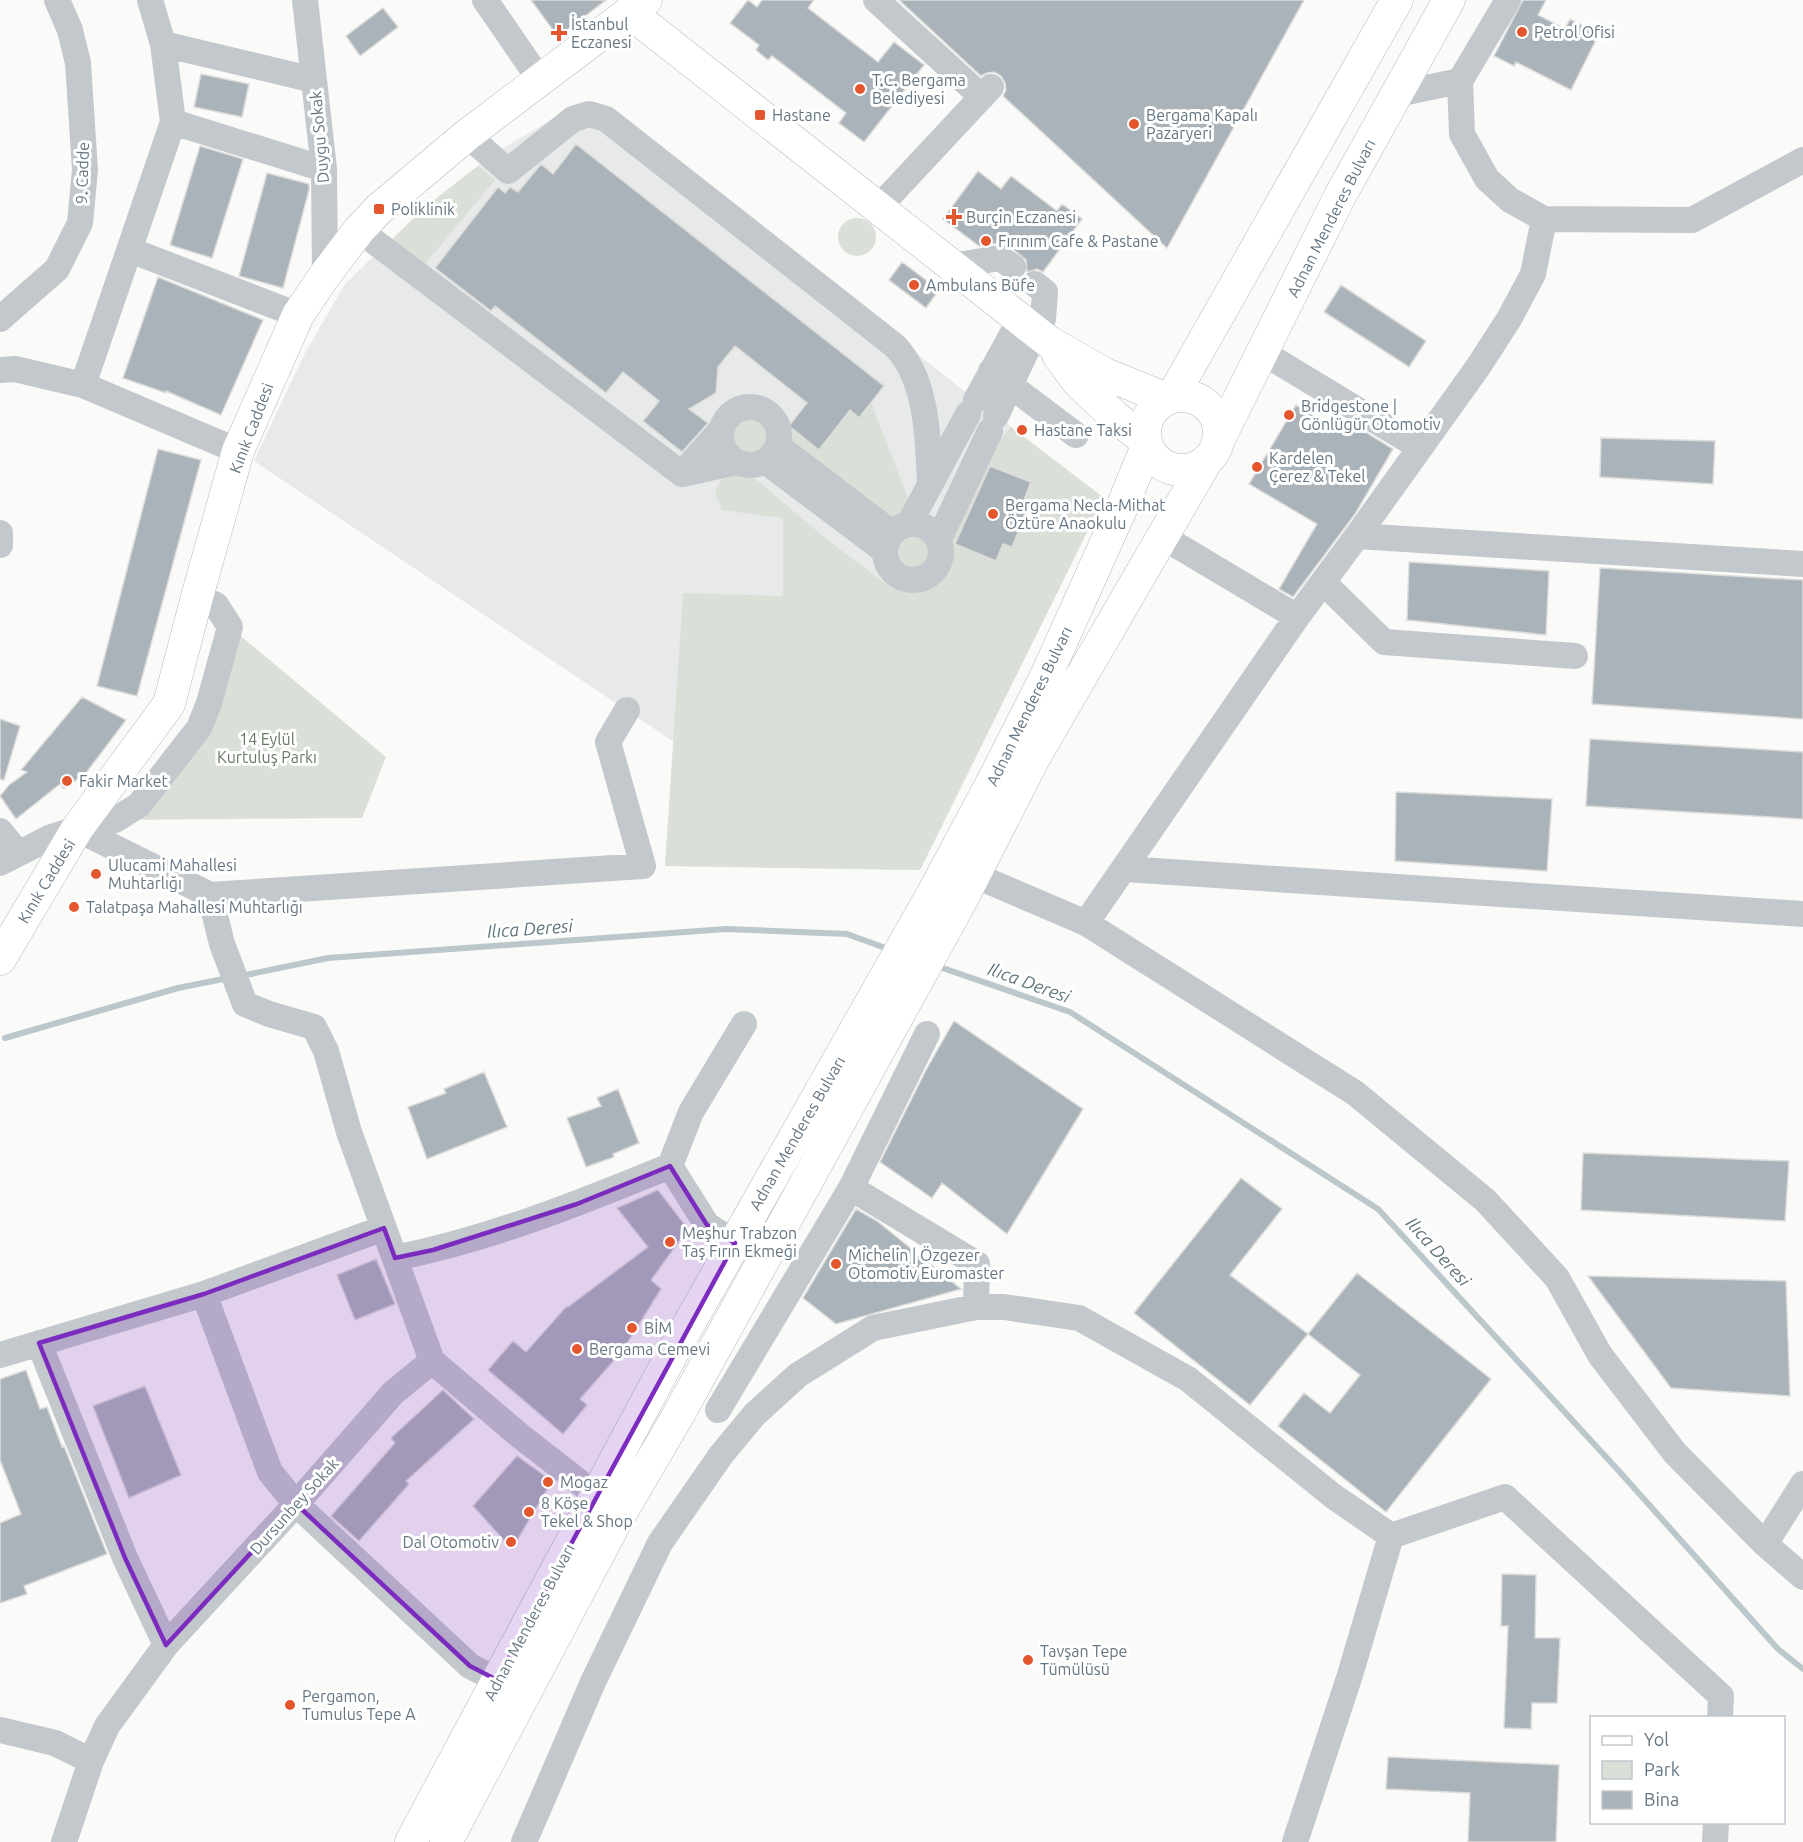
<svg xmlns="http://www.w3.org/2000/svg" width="1803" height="1842" font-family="Ubuntu,sans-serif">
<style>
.built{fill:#e8e9e9}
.green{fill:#dadfd7}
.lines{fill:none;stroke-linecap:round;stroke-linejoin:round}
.stream{stroke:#bbc7cb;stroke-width:6}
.building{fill:#aab3b9;stroke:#dcdcda;stroke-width:1.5}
.major-casing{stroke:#b5babe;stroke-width:33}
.minor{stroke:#c3c8cc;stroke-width:26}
.major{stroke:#fff;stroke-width:32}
.marked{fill:#7b2cbf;fill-opacity:0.2;stroke:#7b2cbf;stroke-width:4.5;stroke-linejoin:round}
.poi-dot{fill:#e4572e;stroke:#fff;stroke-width:2}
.labels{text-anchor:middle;stroke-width:6;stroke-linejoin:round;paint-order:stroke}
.poi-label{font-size:16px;fill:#657683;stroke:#fff;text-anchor:start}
.street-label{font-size:16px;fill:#657683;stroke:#fff}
.park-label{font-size:16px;fill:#687a64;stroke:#fff}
.water-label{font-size:18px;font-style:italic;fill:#60757c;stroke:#fff}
</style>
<rect width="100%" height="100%" fill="#fafaf8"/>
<path class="built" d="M 576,105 L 607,107 L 959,387 L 1104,498 L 920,870 L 665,866 L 674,742 L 254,461 L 305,353 L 345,284 L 424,208 L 490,156 Z"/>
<path class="green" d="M 478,166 L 495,180 L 425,264 L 392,240 L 424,208 Z
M838 237a19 19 0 1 1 38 0a19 19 0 1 1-38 0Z
M 871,403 L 908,498 L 908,510 L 895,523 L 785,440 L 789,426 L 819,450 L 850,410 L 859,417 Z
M730 436a20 20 0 1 1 40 0a20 20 0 1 1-40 0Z
M 1011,427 L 1104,498 L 920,870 L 665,866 L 683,593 L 783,596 L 783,518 L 722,510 L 715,493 L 721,480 L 736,472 L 751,475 L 824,537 L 883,582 L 892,571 C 915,589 941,578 942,548 L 990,431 L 1001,439 Z
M895 552a19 19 0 1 1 38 0a19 19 0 1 1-38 0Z
M 230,627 L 386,757 L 362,818 L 115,820 L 199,728 Z"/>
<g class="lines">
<path class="stream" d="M 934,965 L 1070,1012 L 1378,1209 L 1618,1470 L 1778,1649 L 1803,1669
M 241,976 L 328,958 L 726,929 L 847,934 L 891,950
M 5,1038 L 178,988 L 228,978"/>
</g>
<path class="building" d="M 531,0 L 606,0 L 558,37 Z
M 748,0 L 757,7 L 762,0 L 814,0 L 808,8 L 878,62 L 894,42 L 924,65 L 864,142 L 839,123 L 846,113 L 772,56 L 768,60 L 756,50 L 759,45 L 730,23 Z
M 899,0 L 1304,0 L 1167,248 L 1003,96 L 1006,90 L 1005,83 L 1001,76 L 994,72 L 987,73 L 981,76 Z
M 1523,0 L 1546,0 L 1538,15 L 1565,29 L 1570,19 L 1599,34 L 1571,90 L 1516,62 L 1514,66 L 1494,56 Z
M 383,8 L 398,27 L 360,56 L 346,36 Z
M 201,74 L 249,84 L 242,117 L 194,107 Z
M 576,144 L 884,386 L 859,418 L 850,410 L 819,450 L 789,426 L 807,403 L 735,346 L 718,367 L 716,393 L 689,409 L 708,423 L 682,452 L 643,421 L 659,401 L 623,372 L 606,393 L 495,306 L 491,311 L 435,268 L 498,187 L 505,193 L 510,187 L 518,192 L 541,164 L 553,174 Z
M 200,146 L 243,159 L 212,258 L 170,245 Z
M 978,171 L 1001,189 L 1011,176 L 1057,211 L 1062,204 L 1082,219 L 1043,272 L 1037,269 L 1027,272 L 1026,260 L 1009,246 L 998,243 L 979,246 L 943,219 Z
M 267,173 L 309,184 L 309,190 L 283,288 L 239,276 Z
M 902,262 L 939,290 L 926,308 L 889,280 Z
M 158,277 L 263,320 L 221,415 L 166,391 L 166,393 L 123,378 Z
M 1341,285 L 1426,341 L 1409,367 L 1324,312 Z
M 1296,405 L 1340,430 L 1346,420 L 1393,449 L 1355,514 L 1293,597 L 1279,589 L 1317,524 L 1249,484 Z
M 1601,438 L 1715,441 L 1713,484 L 1600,477 Z
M 158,449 L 201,460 L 137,696 L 97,686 Z
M 990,466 L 1031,482 L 1024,500 L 1030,503 L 1012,547 L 1003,544 L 996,561 L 955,544 Z
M 1409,562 L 1549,571 L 1546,635 L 1407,620 Z
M 1600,568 L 1803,580 L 1803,719 L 1592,704 Z
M 82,697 L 126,720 L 86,773 L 64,789 L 60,784 L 16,819 L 0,796 L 9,785 L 27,772 L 21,770 Z
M 0,719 L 20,726 L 4,780 L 0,779 Z
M 1590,739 L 1803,752 L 1803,819 L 1586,806 Z
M 1396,792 L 1552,799 L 1547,871 L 1395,861 Z
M 954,1021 L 1083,1109 L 1007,1234 L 942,1183 L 932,1198 L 880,1162 L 926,1070 Z
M 484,1072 L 507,1127 L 427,1159 L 408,1107 L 446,1093 L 444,1089 Z
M 618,1089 L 639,1143 L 613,1154 L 614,1157 L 586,1167 L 567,1118 L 601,1106 L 597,1098 Z
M 1583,1153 L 1789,1161 L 1785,1221 L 1581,1210 Z
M 1241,1178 L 1282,1209 L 1230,1275 L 1308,1334 L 1250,1405 L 1134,1313 Z
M 658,1190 L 688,1229 L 651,1280 L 661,1289 L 623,1350 L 580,1399 L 587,1405 L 563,1434 L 488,1370 L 513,1341 L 526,1352 L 567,1306 L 568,1307 L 648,1247 L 617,1208 Z
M 856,1209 L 877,1221 L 961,1289 L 836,1324 L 803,1298 Z
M 376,1259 L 395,1304 L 355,1320 L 337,1275 Z
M 1357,1273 L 1491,1379 L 1386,1512 L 1278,1426 L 1304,1393 L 1330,1413 L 1360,1375 L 1308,1334 Z
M 1588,1276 L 1786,1281 L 1790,1396 L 1671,1388 Z
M 26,1370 L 40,1409 L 47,1407 L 62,1447 L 64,1446 L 107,1554 L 24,1586 L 27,1594 L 0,1603 L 0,1523 L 21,1514 L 0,1460 L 0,1379 Z
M 145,1386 L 181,1475 L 129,1498 L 93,1406 Z
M 443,1390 L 474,1419 L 406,1481 L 409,1484 L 359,1541 L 331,1516 L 395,1443 L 391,1438 Z
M 517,1456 L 552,1481 L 512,1549 L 473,1506 Z
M 1502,1574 L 1536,1575 L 1535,1638 L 1560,1638 L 1557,1703 L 1532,1703 L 1531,1729 L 1504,1728 L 1508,1626 L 1501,1626 Z
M 1388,1757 L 1559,1765 L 1556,1842 L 1468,1842 L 1470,1793 L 1386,1789 Z"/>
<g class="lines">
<defs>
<path id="major" d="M 629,12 L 1049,342 L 1105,374 L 1167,399
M 1058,355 L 1078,382 L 1114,416 L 1146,441
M1145 433a37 37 0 1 1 74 0a37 37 0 1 1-74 0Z
M 1172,397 L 1397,0
M 1219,439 L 1340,196 L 1449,0
M 0,959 L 77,829 L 169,704 L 197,597 L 238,451 L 298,315 L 325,275 L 359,230 L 379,209 L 467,135 L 646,0
M 411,1842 L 673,1352 L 933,893 L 996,775 L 1047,674 L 1122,507 L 1147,446
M 446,1842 L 614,1525 L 680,1412 L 961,901 L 1034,758 L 1207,460"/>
</defs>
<use href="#major" class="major-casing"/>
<path class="minor" d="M 150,0 L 163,44 L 173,122 L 83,385 L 238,451
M 305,0 L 324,169 L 325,275
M 485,0 L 540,80
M 876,0 L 982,97
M 163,44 L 314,80
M 1460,81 L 1462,134 L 1487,179 L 1510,200 L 1544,219
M 1397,94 L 1460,81 L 1508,0
M 173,122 L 324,169
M 467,135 L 508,171 L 573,119 L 589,114 L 606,119 L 895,346 C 928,380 928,440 930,484
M 878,208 L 991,87
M 359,230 L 682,474
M 130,250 L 298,315
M 952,266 L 1000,258 L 1013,267
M 0,319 L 57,269 L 80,223 L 85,170 L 78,63 L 70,30 L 57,0
M 1262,352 L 1419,447
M 0,370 L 15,369 L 83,385
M 991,371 L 1076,435
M 976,400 L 1020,320
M721 436a29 29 0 1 1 58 0a29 29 0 1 1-58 0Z
M 996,416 L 1035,332 L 1043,319 L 1045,292 L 1035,284
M 722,429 L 682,474 L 737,462
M 778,446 L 892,533
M 765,461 L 885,551
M885 552a28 28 0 1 1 56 0a28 28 0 1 1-56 0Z
M 909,524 L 968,414
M 0,533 L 0,545
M 1357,536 L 1478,367 L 1509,319 L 1533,274 L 1544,219 L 1692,220 L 1803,160
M 939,539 L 990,431
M 1323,582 L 1384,642 L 1575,656
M 1297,617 L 1357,536 L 1803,564
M 77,829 L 210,895 L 643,866 L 608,742 L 627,710
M 0,831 L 17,852
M 0,863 L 49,838 L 77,829 L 115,820 L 139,805 L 199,728 L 209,703 L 230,627 L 216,605 L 197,597
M 1125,869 L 1803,914
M 974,875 L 1086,923 L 1355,1093 L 1485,1200 L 1557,1278 L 1600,1355 L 1675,1453 L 1765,1544 L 1803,1577
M 210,895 L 222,944 L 245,1004 L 269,1014 L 314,1027 L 326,1051 L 349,1132 L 432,1361
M 1086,923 L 1297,617 L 1163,537
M 670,1166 L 707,1225 L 735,1243
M 851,1188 L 977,1264 L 976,1307
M 395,1258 C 490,1239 580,1203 670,1166 L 691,1112 L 744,1024
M 204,1294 L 270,1472 L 296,1504 L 470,1666 L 497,1680
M 39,1343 L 125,1558 L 166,1645
M 0,1355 L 204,1294 L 384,1228
M 718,1410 L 851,1188 L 927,1034
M 1391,1536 L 1505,1497 L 1721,1696 L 1720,1718
M 1765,1544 L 1803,1484
M 0,1730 L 55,1743 L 91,1761
M 64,1842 L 91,1761 L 107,1726 L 166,1645 L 296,1504 L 393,1393 L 432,1361 L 519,1435 L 596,1495
M 524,1842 L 593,1682 L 660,1543 L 721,1455 L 755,1414 L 798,1375 L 873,1328 L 976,1307 L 1004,1307 L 1079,1318 L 1188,1379 L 1333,1496 L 1391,1536 L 1350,1675 L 1295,1842
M 1715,1842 L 1716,1822"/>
<use href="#major" class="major"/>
</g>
<path class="marked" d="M 670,1166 L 707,1225 L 735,1243 L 497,1680 L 470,1666 L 296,1504 L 166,1645 L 125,1558 L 39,1343 L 204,1294 L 384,1228 L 395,1258 L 433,1250 L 577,1204 Z"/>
<g class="poi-dot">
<circle cx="1522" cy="32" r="6"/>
<path d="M556 24h6v6h6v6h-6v6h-6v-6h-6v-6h6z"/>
<circle cx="860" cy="89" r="6"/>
<rect x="754" y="109" width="12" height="12" rx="3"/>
<circle cx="1134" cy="124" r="6"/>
<rect x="373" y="203" width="12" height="12" rx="3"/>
<path d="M951 208h6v6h6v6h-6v6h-6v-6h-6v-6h6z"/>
<circle cx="986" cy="241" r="6"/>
<circle cx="914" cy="285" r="6"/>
<circle cx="1289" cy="415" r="6"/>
<circle cx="1022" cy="430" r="6"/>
<circle cx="1257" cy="467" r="6"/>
<circle cx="993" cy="514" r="6"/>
<circle cx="67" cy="781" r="6"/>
<circle cx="96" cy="874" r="6"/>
<circle cx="74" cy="907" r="6"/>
<circle cx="670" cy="1242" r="6"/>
<circle cx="836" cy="1264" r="6"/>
<circle cx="632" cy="1328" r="6"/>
<circle cx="577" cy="1349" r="6"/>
<circle cx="548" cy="1482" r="6"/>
<circle cx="529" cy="1512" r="6"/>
<circle cx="511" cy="1542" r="6"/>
<circle cx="1028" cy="1660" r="6"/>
<circle cx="290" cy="1705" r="6"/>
</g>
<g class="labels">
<g class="poi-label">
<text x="571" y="30">İstanbul<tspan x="571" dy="18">Eczanesi</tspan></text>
<text x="1534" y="38">Petrol Ofisi</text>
<text x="872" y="86">T.C. Bergama<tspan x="872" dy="18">Belediyesi</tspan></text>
<text x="772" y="121">Hastane</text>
<text x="1146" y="121">Bergama Kapalı<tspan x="1146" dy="18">Pazaryeri</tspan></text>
<text x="391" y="215">Poliklinik</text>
<text x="966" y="223">Burçin Eczanesi</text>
<text x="998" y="247">Fırınım Cafe &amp; Pastane</text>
<text x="926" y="291">Ambulans Büfe</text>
<text x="1301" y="412">Bridgestone |<tspan x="1301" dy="18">Gönlügür Otomotiv</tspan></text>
<text x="1034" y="436">Hastane Taksi</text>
<text x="1269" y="464">Kardelen<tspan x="1269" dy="18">Çerez &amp; Tekel</tspan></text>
<text x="1005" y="511">Bergama Necla-Mithat<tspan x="1005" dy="18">Öztüre Anaokulu</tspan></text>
<text x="79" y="787">Fakir Market</text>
<text x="108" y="871">Ulucami Mahallesi<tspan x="108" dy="18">Muhtarlığı</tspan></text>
<text x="86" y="913">Talatpaşa Mahallesi Muhtarlığı</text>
<text x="682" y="1239">Meşhur Trabzon<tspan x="682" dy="18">Taş Fırın Ekmeği</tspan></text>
<text x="848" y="1261">Michelin | Özgezer<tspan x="848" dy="18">Otomotiv Euromaster</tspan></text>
<text x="644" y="1334">BİM</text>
<text x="589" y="1355">Bergama Cemevi</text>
<text x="560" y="1488">Mogaz</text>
<text x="541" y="1509">8 Köşe<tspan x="541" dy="18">Tekel &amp; Shop</tspan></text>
<text x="499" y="1548" text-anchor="end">Dal Otomotiv</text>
<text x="1040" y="1657">Tavşan Tepe<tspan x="1040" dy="18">Tümülüsü</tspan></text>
<text x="302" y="1702">Pergamon,<tspan x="302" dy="18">Tumulus Tepe A</tspan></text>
</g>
<g class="street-label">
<text transform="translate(319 137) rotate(-95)" y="6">Duygu Sokak</text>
<text transform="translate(82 173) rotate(-88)" y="6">9. Cadde</text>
<text transform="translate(1331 218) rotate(-63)" y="6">Adnan Menderes Bulvarı</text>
<text transform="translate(251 428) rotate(-69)" y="6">Kınık Caddesi</text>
<text transform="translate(1029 706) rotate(-64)" y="6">Adnan Menderes Bulvarı</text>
<text transform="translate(46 881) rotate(-59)" y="6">Kınık Caddesi</text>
<text transform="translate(797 1133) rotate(-60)" y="6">Adnan Menderes Bulvarı</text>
<text transform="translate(294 1506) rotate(-48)" y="6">Dursunbey Sokak</text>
<text transform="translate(529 1622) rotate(-62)" y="6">Adnan Menderes Bulvarı</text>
</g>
<g class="park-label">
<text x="267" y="745">14 Eylül<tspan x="267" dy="18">Kurtuluş Parkı</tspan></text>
</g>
<g class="water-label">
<text transform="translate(530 929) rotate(-4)" y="6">Ilıca Deresi</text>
<text transform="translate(1029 983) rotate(20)" y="6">Ilıca Deresi</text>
<text transform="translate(1438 1252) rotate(48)" y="6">Ilıca Deresi</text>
</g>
</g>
<rect x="1590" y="1716" width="195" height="108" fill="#ffffff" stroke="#c1c8cd" stroke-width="1.5"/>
<rect x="1602" y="1736" width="30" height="9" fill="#ffffff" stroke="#c1c8cd" stroke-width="1.5"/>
<text x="1644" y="1746" font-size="18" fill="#657683">Yol</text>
<rect x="1602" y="1761" width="30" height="18" fill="#dadfd7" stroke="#c1c8cd" stroke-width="1.5"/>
<text x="1644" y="1776" font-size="18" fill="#657683">Park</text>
<rect x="1602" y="1791" width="30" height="18" fill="#aab3b9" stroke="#c1c8cd" stroke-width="1.5"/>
<text x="1644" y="1806" font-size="18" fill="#657683">Bina</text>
</svg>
